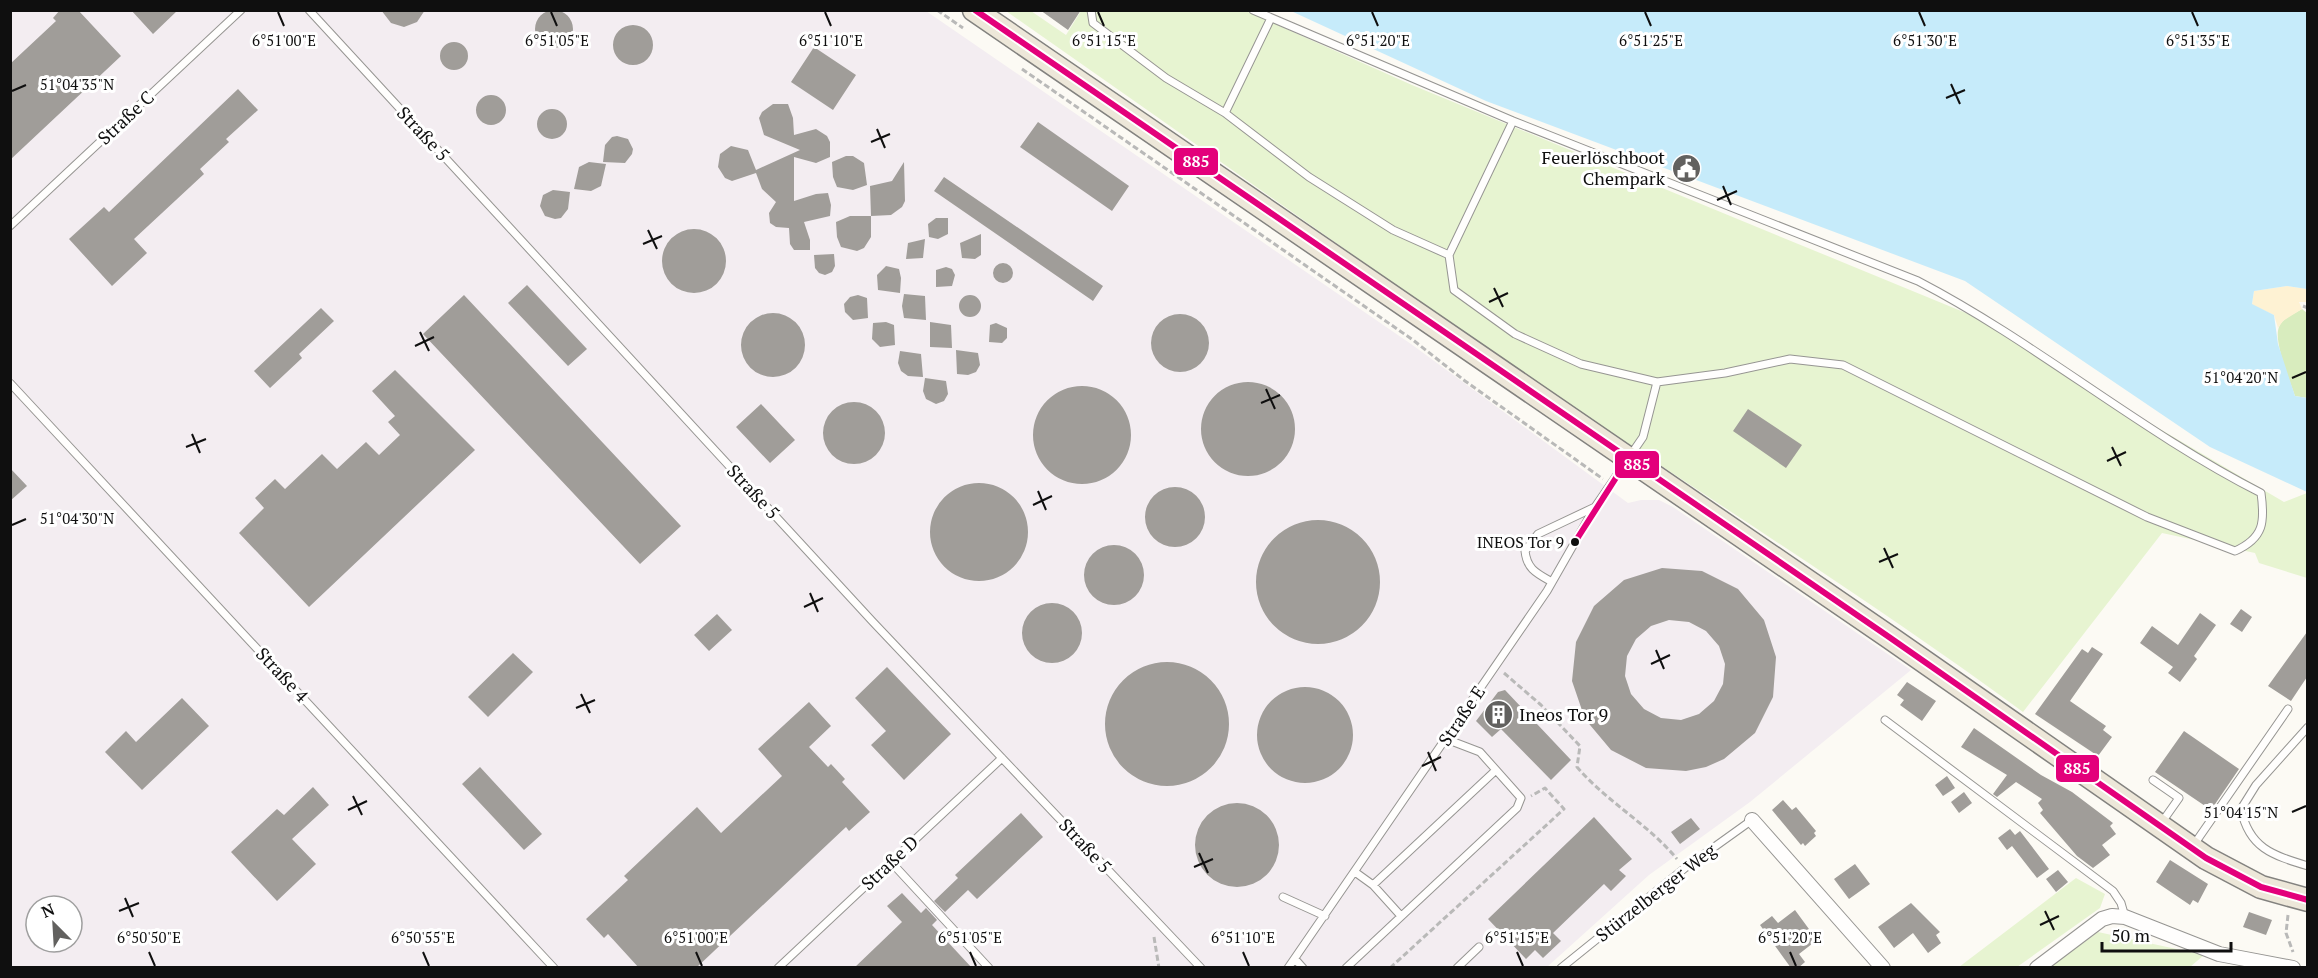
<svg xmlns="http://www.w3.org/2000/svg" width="2318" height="978" font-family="'PT Serif',serif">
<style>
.industrial{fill:#f3edf1;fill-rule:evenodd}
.green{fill:#e7f4d1}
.forest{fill:#d8ecbe}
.sand{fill:#fef2d3}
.water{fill:#c6ebfa}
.building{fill:#a09d99;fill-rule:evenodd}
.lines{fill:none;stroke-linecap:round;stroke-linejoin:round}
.lane-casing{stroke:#969592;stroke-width:9}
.street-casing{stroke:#969592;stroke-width:16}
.primary-casing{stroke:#83827f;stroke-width:25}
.path{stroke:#b9b9b8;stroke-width:3;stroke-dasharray:6 3;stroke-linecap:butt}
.lane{stroke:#fffefd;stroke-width:7}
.street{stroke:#fffefd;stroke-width:14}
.primary{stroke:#ede7d9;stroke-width:22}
.bus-1-casing{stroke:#fff;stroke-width:10}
.bus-1{stroke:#e3007b;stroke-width:6}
.ticks{fill:none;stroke:#0f0f0f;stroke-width:2}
.bus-dot{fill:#0f0f0f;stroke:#fff;stroke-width:2}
.labels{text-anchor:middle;stroke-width:6;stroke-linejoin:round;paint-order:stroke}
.bus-label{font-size:16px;fill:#0f0f0f;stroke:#fff;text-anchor:end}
.street-label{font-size:18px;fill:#0f0f0f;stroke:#fff}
.poi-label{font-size:18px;fill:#0f0f0f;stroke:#fff;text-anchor:end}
.ticks-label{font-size:15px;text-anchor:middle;fill:#0f0f0f;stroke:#fff;stroke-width:6;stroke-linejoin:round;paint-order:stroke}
.line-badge{stroke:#fff;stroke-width:2}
.badge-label{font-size:16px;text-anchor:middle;font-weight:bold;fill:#fff}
</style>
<rect width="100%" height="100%" fill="#fcfaf4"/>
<path class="industrial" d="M 10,11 L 926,11 L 1411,344 L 1628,503 L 1641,500 L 1659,500 L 1673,507 L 1911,670 L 1750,802 L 1649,875 L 1547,967 L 11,967 ZM 36,906 L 72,906 L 72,942 L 36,942 Z"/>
<path class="green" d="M 1006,11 L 1031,11 L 1066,35 L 1081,11 L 1246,11 L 1412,85 L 2000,327 L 2114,402 L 2284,502 L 2307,493 L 2307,578 L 2259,563 L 2255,553 L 2162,533 L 2023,712 C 1864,595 1697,492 1535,381 C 1357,259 1182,134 1006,11 Z
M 2076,878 L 2105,894 L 2100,908 L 2017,967 L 1959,967 Z
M 2098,932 L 2204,955 L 2190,967 L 2049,968 Z"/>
<path class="forest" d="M 2302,309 L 2307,313 L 2307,398 L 2295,396 C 2290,381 2273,341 2279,327 C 2282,318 2294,314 2302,309 Z"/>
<path class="sand" d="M 2287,286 L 2307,289 L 2307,302 L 2299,302 L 2302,309 L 2283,321 L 2278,328 L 2274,315 L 2252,305 L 2254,291 Z"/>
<path class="water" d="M 1291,11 L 2307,11 L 2307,289 L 2287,286 L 2254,291 L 2252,304 L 2274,315 L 2278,344 L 2295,396 L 2307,398 L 2307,492 L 2210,447 L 1965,281 L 1486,101 Z"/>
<path class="building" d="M535 29a19 19 0 1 1 38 0a19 19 0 1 1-38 0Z
M 60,10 L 78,10 L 121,56 L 10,160 L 10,64 L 56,21 L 53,18 Z
M 131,10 L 178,10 L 153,34 Z
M 381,10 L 425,10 L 417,22 L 404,27 L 391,23 Z
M 1040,10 L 1081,10 L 1068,30 Z
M613 45a20 20 0 1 1 40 0a20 20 0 1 1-40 0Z
M440 56a14 14 0 1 1 28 0a14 14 0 1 1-28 0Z
M 814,47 L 856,75 L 833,110 L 791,82 Z
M 238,89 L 258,110 L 226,139 L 229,142 L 200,169 L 204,174 L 134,239 L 147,253 L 112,286 L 69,239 L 104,207 L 109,212 Z
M476 110a15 15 0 1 1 30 0a15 15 0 1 1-30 0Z
M 773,104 L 788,104 L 793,118 L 794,135 L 816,129 L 827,136 L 830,142 L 830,157 L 816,163 L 794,157 L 794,201 L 816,194 L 828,193 L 831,205 L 830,216 L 804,222 L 810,240 L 810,250 L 794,250 L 790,244 L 789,228 L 776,227 L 770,223 L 769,213 L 776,202 L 762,189 L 756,173 L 732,181 L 725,178 L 718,167 L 720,154 L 731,146 L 748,150 L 756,170 L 800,150 L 764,135 L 759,118 L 762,112 Z
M537 124a15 15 0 1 1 30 0a15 15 0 1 1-30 0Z
M 1038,122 L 1129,186 L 1112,211 L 1020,147 Z
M 617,136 L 628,139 L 633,149 L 632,154 L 625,163 L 603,162 L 605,145 L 612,137 Z
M 846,156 L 853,156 L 864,163 L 867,185 L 853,190 L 837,187 L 833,177 L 832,162 Z
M 589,162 L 606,164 L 601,186 L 591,191 L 574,189 L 579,167 Z
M 904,162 L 905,201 L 902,207 L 891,215 L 871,216 L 870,186 L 892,181 Z
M 944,177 L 1103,286 L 1093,301 L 934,191 Z
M 553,190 L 570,192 L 568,209 L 561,218 L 555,219 L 545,216 L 540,206 L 543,195 Z
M 850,216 L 871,216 L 871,237 L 864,248 L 857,251 L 841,247 L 837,237 L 836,222 Z
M 936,218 L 948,218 L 948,234 L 938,239 L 929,237 L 928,224 Z
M662 261a32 32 0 1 1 64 0a32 32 0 1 1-64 0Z
M 981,234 L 981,255 L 975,259 L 962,258 L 960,243 Z
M 925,239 L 923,258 L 906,259 L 908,243 Z
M 834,254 L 835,266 L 832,272 L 825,275 L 819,273 L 815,268 L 814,255 Z
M993 273a10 10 0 1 1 20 0a10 10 0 1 1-20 0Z
M 886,266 L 899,269 L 901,278 L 900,293 L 878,290 L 877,275 Z
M 946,267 L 952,269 L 955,275 L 952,286 L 936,287 L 936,270 Z
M 527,285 L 587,349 L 568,366 L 508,303 Z
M 904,294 L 925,296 L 926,320 L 904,318 L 902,306 Z
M 464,295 L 681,526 L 640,564 L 423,334 Z
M 858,295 L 867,298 L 868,318 L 853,320 L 845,312 L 844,304 L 850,297 Z
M959 306a11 11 0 1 1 22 0a11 11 0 1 1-22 0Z
M 321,308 L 334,321 L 299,354 L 302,358 L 270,388 L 254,371 Z
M741 345a32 32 0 1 1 64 0a32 32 0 1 1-64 0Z
M1151 343a29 29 0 1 1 58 0a29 29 0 1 1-58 0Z
M 886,322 L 894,325 L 895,345 L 880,347 L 872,339 L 873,323 Z
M 930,322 L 951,325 L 952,348 L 930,347 Z
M 996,323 L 1007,328 L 1007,338 L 1002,343 L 989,342 L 990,325 Z
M 956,350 L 978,353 L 980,365 L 976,372 L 968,375 L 957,374 Z
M 900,351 L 921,354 L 923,377 L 908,376 L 901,371 L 898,363 Z
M 395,370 L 475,450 L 309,607 L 239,533 L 264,508 L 255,498 L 275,479 L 285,489 L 322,454 L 337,469 L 366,442 L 379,455 L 400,435 L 388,422 L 395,416 L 372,391 Z
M 925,378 L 946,381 L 948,394 L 944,401 L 936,404 L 926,399 L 923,391 Z
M1201 429a47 47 0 1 1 94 0a47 47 0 1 1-94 0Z
M1033 435a49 49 0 1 1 98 0a49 49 0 1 1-98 0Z
M823 433a31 31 0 1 1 62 0a31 31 0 1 1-62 0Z
M 761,404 L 795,440 L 770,463 L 736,427 Z
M 1748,409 L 1802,445 L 1786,468 L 1733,431 Z
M 10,468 L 27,486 L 10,501 Z
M930 532a49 49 0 1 1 98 0a49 49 0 1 1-98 0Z
M1145 517a30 30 0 1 1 60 0a30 30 0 1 1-60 0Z
M1256 582a62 62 0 1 1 124 0a62 62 0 1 1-124 0Z
M1084 575a30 30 0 1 1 60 0a30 30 0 1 1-60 0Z
M 1662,568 L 1702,571 L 1738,589 L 1764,620 L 1776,657 L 1773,697 L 1755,733 L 1724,759 L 1706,767 L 1686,771 L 1646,768 L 1611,750 L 1585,719 L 1572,681 L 1576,642 L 1594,606 L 1624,580 ZM 1669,620 L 1689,622 L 1706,631 L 1719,646 L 1725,664 L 1723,684 L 1714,701 L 1699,714 L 1681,720 L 1661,718 L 1644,709 L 1631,694 L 1625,676 L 1627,656 L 1636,639 L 1651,626 Z
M1022 633a30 30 0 1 1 60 0a30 30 0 1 1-60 0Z
M 2241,609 L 2252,617 L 2242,632 L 2230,624 Z
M 2200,613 L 2216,625 L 2194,656 L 2197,659 L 2180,682 L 2168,673 L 2173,667 L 2140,643 L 2152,626 L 2178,645 Z
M 717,614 L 732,630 L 709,651 L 694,635 Z
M 2307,632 L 2307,677 L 2291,701 L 2268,686 Z
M 2092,647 L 2103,654 L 2070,701 L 2106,726 L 2103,730 L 2112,737 L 2098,756 L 2035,714 L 2082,649 L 2088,653 Z
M 513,653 L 533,672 L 488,717 L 468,697 Z
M1105 724a62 62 0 1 1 124 0a62 62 0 1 1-124 0Z
M 887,667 L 951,734 L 904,780 L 871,745 L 886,731 L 855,698 Z
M 1907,682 L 1936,701 L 1922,721 L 1900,705 L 1904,700 L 1897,695 Z
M1257 735a48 48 0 1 1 96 0a48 48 0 1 1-96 0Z
M 1505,690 L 1571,760 L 1551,780 L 1501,729 L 1492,737 L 1476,721 L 1498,692 Z
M 182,698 L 209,726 L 142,790 L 105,752 L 126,731 L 136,742 Z
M 809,702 L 831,726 L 809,747 L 828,767 L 831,764 L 845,779 L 842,782 L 870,812 L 849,831 L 846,827 L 696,968 L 639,968 L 608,934 L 604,938 L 586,919 L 628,880 L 624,876 L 697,807 L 721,833 L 782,776 L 758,749 Z
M 1974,728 L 2041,775 L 2072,792 L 2113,823 L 2110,826 L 2116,834 L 2102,845 L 2110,855 L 2093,868 L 2077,856 L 2040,813 L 2043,810 L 2038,803 L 2042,799 L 2016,782 L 1997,797 L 1993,794 L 2007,775 L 1961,747 Z
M 2184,731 L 2239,769 L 2211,810 L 2155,772 Z
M 480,767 L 542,834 L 524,850 L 462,784 Z
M 1947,776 L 1955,788 L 1943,796 L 1935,785 Z
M 313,787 L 329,805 L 292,839 L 316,864 L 277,901 L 231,852 L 277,809 L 284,815 Z
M 1964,792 L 1972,803 L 1959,813 L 1951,802 Z
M 1783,800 L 1792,810 L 1796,807 L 1816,831 L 1814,833 L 1816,836 L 1805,846 L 1803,843 L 1801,845 L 1772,810 Z
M1195 845a42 42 0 1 1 84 0a42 42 0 1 1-84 0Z
M 1021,813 L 1043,837 L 977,899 L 968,890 L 945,912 L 934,901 L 958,878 L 955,875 Z
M 1594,817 L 1632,859 L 1619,870 L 1626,876 L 1611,891 L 1604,884 L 1553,933 L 1561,941 L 1543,958 L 1535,950 L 1526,959 L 1488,919 Z
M 1691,818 L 1700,829 L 1680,844 L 1671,832 Z
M 2010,829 L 2015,835 L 2020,831 L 2049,869 L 2037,878 L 2012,846 L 2007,850 L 1998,838 Z
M 2170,860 L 2208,884 L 2198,903 L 2193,900 L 2190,905 L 2156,882 Z
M 1855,864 L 1870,884 L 1849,899 L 1834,879 Z
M 2058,870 L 2068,882 L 2056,892 L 2046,879 Z
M 902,893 L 921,913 L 926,908 L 937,920 L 932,925 L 972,968 L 854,968 L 902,922 L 887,906 Z
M 1911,903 L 1940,932 L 1936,935 L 1941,943 L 1928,953 L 1913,933 L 1894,948 L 1878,927 Z
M 1795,910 L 1817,940 L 1799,954 L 1805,962 L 1798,968 L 1791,968 L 1760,925 L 1772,916 L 1778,923 Z
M 2249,912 L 2272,920 L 2266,935 L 2243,927 Z"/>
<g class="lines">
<defs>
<path id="lane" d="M 309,10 L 873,622 L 1201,968
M 1091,10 L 1093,23 L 1166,78 L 1225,113 L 1309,177 L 1393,230 L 1449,255
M 1253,10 L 1513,121 L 1918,281 C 2037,343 2141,432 2261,493 C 2265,522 2264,538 2235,551 L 2147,517 L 1843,365 L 1790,359 L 1725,373 L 1657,382 L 1643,437 L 1595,507 L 1547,591 L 1288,968
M 1225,113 L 1271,18
M 1513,121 L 1449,255 L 1454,290 L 1515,334 L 1581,364 L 1657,382
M 10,226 L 241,10
M 10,383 L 554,968
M 1552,582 C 1536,573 1527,569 1525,551 L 1538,534 L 1595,507
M 1885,720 L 2113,891 L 2121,903 L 2125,917
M 2308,727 L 2256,785 L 2241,809 C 2249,848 2272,855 2308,866
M 2153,780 L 2179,798 L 2162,822
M 2193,846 L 2288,709
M 891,862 L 989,968
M 1355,872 L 1373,885 L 1496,770
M 1373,885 L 1401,916
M 1283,897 L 1325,916
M 1295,959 L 1303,968
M 778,968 L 1002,758
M 1346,968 L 1517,808 L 1521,798 L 1480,752 L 1446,739
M 1457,968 L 1479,947
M 1561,968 L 1685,868 L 1752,820"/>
<path id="street" d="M 1752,820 L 1883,968
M 2037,968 L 2102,919 L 2112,916 L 2125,917 L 2219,954 L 2293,968"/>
<path id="primary" d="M 974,10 L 1889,637 L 2206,858 L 2261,887 L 2308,900"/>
</defs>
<use href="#lane" class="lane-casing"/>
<use href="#street" class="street-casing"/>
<use href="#primary" class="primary-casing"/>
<path class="path" d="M 937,10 L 963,28
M 1022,69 L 1413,340 L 1465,381 L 1603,479
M 2303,306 L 2308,308
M 1504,673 L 1541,705 L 1580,746 L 1577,767 C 1607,802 1648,824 1677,859
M 2288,915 L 2286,933 L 2293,952
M 1154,937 L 1159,968
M 1390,968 L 1564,809 L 1545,788 L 1531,796"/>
<use href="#lane" class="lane"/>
<use href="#street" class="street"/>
<use href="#primary" class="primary"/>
<defs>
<path id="bus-1" d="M 975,10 L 1889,637 L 2206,858 L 2261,887 L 2308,900
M 1575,542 L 1628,459"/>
</defs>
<use href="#bus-1" class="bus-1-casing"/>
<use href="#bus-1" class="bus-1"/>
</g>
<path class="ticks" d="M 278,12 L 284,26M 551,12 L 557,26M 825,12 L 831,26M 1098,12 L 1104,26M 1372,12 L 1378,26M 1645,12 L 1651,26M 1919,12 L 1925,26M 2192,12 L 2198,26M 1951,84 L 1960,104M 12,91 L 26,85M 1946,98 L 1965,90M 877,129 L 885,148M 871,142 L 890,134M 1723,186 L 1731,205M 1717,200 L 1737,191M 648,230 L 657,249M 643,244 L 662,236M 1494,288 L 1503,307M 1489,302 L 1508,293M 420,332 L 429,351M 415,346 L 434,337M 2292,378 L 2306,372M 1266,389 L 1275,409M 1261,403 L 1280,395M 192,434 L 200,453M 186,447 L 206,439M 2112,447 L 2121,466M 2107,461 L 2126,452M 1038,491 L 1046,510M 1033,505 L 1052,496M 12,525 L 26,519M 1884,548 L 1893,568M 1879,562 L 1898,554M 810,593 L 818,612M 804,607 L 823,598M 1656,650 L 1664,669M 1651,664 L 1670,655M 581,694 L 590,713M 576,708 L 595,700M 1428,752 L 1436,771M 1422,766 L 1441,757M 353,796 L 362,815M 348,810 L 367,801M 2292,812 L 2306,806M 1199,853 L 1208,873M 1194,867 L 1213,859M 125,898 L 133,917M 119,911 L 139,903M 2045,911 L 2054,930M 2040,925 L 2059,916M 149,952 L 155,966M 423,952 L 429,966M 696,952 L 702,966M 970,952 L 976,966M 1243,952 L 1249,966M 1517,952 L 1523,966M 1790,952 L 1796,966"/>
<defs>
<symbol id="civic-disc" viewBox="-11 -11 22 22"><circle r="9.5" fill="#62615f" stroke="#fff"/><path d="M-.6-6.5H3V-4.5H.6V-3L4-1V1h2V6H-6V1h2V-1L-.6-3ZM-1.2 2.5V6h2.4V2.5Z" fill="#fff"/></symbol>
<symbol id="building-disc" viewBox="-11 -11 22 22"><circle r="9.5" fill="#62615f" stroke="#fff"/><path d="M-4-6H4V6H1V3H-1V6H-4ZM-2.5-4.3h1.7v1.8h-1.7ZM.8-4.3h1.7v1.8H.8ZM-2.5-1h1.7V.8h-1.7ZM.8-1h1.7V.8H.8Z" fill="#fff"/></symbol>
</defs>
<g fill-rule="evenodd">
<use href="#civic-disc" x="1670" y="152" width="33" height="33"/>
<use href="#building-disc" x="1482" y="698" width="33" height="33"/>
</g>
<circle class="bus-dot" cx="1575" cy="542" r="5"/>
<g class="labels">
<g class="bus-label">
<text x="1564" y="548">INEOS Tor 9</text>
</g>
<g class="street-label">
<text transform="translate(126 118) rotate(-43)" y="6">Straße C</text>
<text transform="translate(423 134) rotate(47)" y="6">Straße 5</text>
<text transform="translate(753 492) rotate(47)" y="6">Straße 5</text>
<text transform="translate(282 675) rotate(47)" y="6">Straße 4</text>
<text transform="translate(1462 716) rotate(-56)" y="6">Straße E</text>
<text transform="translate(1085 846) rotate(47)" y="6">Straße 5</text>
<text transform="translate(890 863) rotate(-43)" y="6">Straße D</text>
<text transform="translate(1656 893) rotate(-38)" y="6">Stürzelberger Weg</text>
</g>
<g class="poi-label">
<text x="1665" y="164">Feuerlöschboot<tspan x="1665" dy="21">Chempark</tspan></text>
<text x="1519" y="721" text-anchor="start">Ineos Tor 9</text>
</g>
</g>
<g class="ticks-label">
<text x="284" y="46">6°51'00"E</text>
<text x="557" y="46">6°51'05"E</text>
<text x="831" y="46">6°51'10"E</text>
<text x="1104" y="46">6°51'15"E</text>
<text x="1378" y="46">6°51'20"E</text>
<text x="1651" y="46">6°51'25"E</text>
<text x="1925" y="46">6°51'30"E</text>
<text x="2198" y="46">6°51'35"E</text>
<text x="77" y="90">51°04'35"N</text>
<text x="2241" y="383">51°04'20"N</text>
<text x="77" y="524">51°04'30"N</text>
<text x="2241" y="818">51°04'15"N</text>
<text x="149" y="943">6°50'50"E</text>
<text x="423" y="943">6°50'55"E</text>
<text x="696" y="943">6°51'00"E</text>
<text x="970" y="943">6°51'05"E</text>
<text x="1243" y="943">6°51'10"E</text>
<text x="1517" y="943">6°51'15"E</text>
<text x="1790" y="943">6°51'20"E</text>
</g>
<g class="line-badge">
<rect x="1173" y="147" width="46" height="29" rx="6" fill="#e3007b"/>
<rect x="1614" y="450" width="46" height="29" rx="6" fill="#e3007b"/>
<rect x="2055" y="754" width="45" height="29" rx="6" fill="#e3007b"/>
</g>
<g class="badge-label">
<text x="1196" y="167">885</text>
<text x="1637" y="470">885</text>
<text x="2077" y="774">885</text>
</g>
<rect width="2318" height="978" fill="none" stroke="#0f0f0f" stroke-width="24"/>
<g transform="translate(54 924) rotate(336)"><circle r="28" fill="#ffffff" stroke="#9f9f9f" stroke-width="1.5"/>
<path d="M0-4.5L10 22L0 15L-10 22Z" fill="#62615f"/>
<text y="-9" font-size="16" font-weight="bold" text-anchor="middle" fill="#0f0f0f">N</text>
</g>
<path d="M2102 942v9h129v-9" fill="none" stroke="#0f0f0f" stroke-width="3"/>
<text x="2111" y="942" font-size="18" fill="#0f0f0f" stroke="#ffffff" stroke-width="4.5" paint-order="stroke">50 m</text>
</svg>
